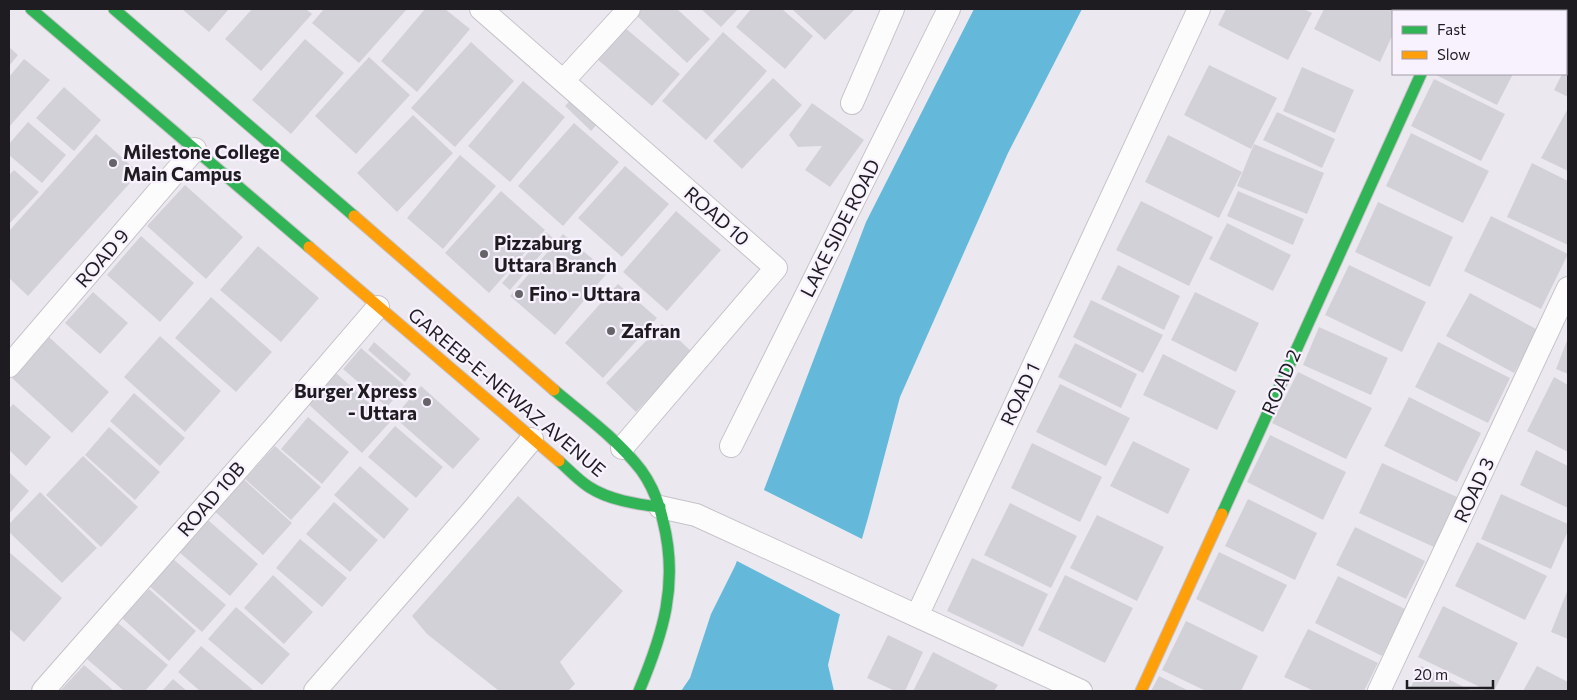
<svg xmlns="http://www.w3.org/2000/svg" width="1577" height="700" font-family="Commissioner,sans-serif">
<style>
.water{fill:#64b9da}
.pier{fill:#ece8f0}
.building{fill:#d3d1d8}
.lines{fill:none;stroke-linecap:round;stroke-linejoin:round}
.street-casing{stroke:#c6c2c8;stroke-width:24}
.fast-casing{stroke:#c6c2c8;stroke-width:13}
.slow-casing{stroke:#c6c2c8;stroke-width:13}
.street{stroke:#fcfcfd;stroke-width:22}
.fast{stroke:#30b455;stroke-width:11}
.slow{stroke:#ff9f0a;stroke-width:11}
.poi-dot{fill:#666369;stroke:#f8f2ff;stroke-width:2}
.labels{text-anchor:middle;stroke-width:4.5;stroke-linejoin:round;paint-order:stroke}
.poi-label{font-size:19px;font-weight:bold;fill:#1e1c21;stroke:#f8f2ff;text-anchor:start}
.street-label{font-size:19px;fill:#1e1c21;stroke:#f8f2ff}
</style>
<rect width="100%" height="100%" fill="#ece8f0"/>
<path class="water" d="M 974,9 L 1082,9 L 1008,153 L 900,397 L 868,518 L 839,618 L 828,665 L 834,691 L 681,691 L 690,678 L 711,614 L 735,566 L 866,222 Z"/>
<path class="pier" d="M 762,489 L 864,540 L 843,616 L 735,560 Z"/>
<path class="building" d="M 182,9 L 229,9 L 209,32 Z
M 252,9 L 306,9 L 312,14 L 261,71 L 225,39 Z
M 324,9 L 407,9 L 359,63 L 312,23 Z
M 425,9 L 445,9 L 470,29 L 417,92 L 381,61 Z
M 642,9 L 677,9 L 710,39 L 687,63 L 636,15 Z
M 701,9 L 738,9 L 721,27 Z
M 751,9 L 782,9 L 813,36 L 785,69 L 736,27 Z
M 792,9 L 855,9 L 825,40 Z
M 1226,9 L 1304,9 L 1312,13 L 1288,60 L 1218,25 Z
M 1324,9 L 1396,9 L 1401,11 L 1393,11 L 1393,34 L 1380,62 L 1314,29 Z
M 1472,9 L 1560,9 L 1559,11 L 1470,11 Z
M 624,27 L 680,74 L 652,106 L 597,59 Z
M 723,32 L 767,71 L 706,140 L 662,101 Z
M 305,39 L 344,73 L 291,134 L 252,100 Z
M 471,42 L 514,81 L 455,147 L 411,108 Z
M 9,47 L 18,55 L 9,66 Z
M 369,57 L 410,95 L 356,154 L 315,116 Z
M 24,59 L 50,80 L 9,127 L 9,77 Z
M 1568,61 L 1568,97 L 1554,90 L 1562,74 L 1566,74 L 1566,66 Z
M 1209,65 L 1277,98 L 1251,149 L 1184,115 Z
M 1302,67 L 1354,90 L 1335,133 L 1283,111 Z
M 1436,74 L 1513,74 L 1497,105 L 1436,75 Z
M 773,78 L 802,105 L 742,169 L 713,141 Z
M 1434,79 L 1505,114 L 1481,161 L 1411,126 Z
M 523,81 L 565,117 L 510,182 L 468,146 Z
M 64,87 L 101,120 L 74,151 L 36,118 Z
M 578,92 L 604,117 L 591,131 L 565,106 Z
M 812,103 L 864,140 L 830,187 L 805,170 L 822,146 L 798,147 L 789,135 Z
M 1567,110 L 1568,110 L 1568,171 L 1541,158 Z
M 1277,112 L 1335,139 L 1322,168 L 1263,140 Z
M 413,115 L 453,153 L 397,212 L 357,173 Z
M 28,122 L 66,155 L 42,183 L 9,155 L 9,144 Z
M 574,123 L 619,162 L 563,226 L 518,186 Z
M 1411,133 L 1489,171 L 1463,223 L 1386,186 Z
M 96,134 L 139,173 L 28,296 L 9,278 L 9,231 Z
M 1168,135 L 1242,172 L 1219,218 L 1145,182 Z
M 1254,144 L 1324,173 L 1307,214 L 1237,186 Z
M 460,155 L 496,186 L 443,249 L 407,218 Z
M 1532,163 L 1568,181 L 1568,245 L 1507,217 Z
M 625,166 L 669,204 L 622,257 L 578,218 Z
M 14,170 L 39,192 L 9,224 L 9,175 Z
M 185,185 L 243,237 L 206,279 L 147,226 Z
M 501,191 L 545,230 L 489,293 L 445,253 Z
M 1238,191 L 1304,219 L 1293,245 L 1227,216 Z
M 1141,201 L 1213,237 L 1189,286 L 1116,250 Z
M 1378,202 L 1453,237 L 1430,287 L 1355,252 Z
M 676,211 L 721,250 L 667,311 L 623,272 Z
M 1491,216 L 1568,254 L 1541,309 L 1464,271 Z
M 1227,223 L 1291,255 L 1273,291 L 1209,259 Z
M 546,232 L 554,239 L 510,290 L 502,283 Z
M 563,234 L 608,272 L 555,335 L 510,296 Z
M 141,236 L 194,283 L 160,322 L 107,275 Z
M 258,246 L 319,298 L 281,342 L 220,290 Z
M 1118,265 L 1180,296 L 1164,330 L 1101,299 Z
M 1349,265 L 1426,302 L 1402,352 L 1325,315 Z
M 618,284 L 657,318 L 603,378 L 565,343 Z
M 93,292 L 128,323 L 100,354 L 65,323 Z
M 1195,292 L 1259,323 L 1236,372 L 1171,340 Z
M 1470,293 L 1538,330 L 1514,373 L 1446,336 Z
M 211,297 L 272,352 L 236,392 L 175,338 Z
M 1091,300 L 1163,335 L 1143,373 L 1073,337 Z
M 662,324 L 692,352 L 636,412 L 606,383 Z
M 1319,327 L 1388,358 L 1371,395 L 1303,365 Z
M 160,336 L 221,391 L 185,432 L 124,377 Z
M 49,337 L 109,392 L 72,433 L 12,378 Z
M 1568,338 L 1568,374 L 1556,369 Z
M 374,342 L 411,374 L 405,382 L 368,350 Z
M 1438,342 L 1510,378 L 1488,423 L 1415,387 Z
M 1075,343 L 1137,374 L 1121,408 L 1058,377 Z
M 361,348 L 405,386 L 387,407 L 343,369 Z
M 1163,354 L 1236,391 L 1217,430 L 1143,395 Z
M 335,372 L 390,422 L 362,453 L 307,403 Z
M 1298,372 L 1372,408 L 1346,459 L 1272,423 Z
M 1554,377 L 1568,385 L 1568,452 L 1527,431 Z
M 1060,384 L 1130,418 L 1106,466 L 1036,432 Z
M 421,386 L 480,439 L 453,469 L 394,417 Z
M 134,393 L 185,438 L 160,466 L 110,421 Z
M 1409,397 L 1481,433 L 1457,482 L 1384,446 Z
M 13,404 L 51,437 L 26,466 L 9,450 L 9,409 Z
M 308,417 L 349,452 L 322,484 L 281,449 Z
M 395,426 L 443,467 L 416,498 L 368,457 Z
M 109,427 L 160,472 L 135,500 L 85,455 Z
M 1270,435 L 1346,472 L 1323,520 L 1247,482 Z
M 1133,441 L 1190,469 L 1168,514 L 1110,486 Z
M 1032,443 L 1102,477 L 1080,522 L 1011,488 Z
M 275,446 L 321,487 L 291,520 L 245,479 Z
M 1536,450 L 1568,466 L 1568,508 L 1520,485 Z
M 83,456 L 138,507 L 101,547 L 46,495 Z
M 1382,463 L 1457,497 L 1434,547 L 1359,513 Z
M 360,466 L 409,509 L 384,539 L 334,495 Z
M 9,472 L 29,491 L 9,514 Z
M 240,476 L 292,523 L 263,555 L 211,508 Z
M 40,492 L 97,548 L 62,583 L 9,532 L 9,524 Z
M 1501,494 L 1568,524 L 1568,531 L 1551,569 L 1481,539 Z
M 518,496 L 623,591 L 560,662 L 575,684 L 568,691 L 499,691 L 427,634 L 412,616 Z
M 1248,499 L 1317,533 L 1295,580 L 1225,546 Z
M 334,502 L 378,540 L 350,572 L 306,534 Z
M 1010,503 L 1077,536 L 1051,588 L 984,555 Z
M 1097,515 L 1164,547 L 1137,601 L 1070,568 Z
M 208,520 L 258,564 L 230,596 L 179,552 Z
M 1355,527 L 1425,561 L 1406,599 L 1336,565 Z
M 300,539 L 347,578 L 322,607 L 276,568 Z
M 1477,542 L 1547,576 L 1525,620 L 1455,586 Z
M 9,552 L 62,598 L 24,642 L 9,629 Z
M 1219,552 L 1287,585 L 1263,632 L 1196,599 Z
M 172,558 L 226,605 L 202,632 L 148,585 Z
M 972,558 L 1048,594 L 1023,647 L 947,611 Z
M 273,575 L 313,612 L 284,644 L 244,608 Z
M 1065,575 L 1133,608 L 1105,663 L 1038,630 Z
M 1338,576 L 1405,609 L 1382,656 L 1315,623 Z
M 149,589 L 196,631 L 169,661 L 122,618 Z
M 1568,589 L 1568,639 L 1551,632 Z
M 1443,606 L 1518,643 L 1494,691 L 1488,691 L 1418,657 Z
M 236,607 L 290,654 L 262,685 L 208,639 Z
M 1186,621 L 1258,656 L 1241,691 L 1206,691 L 1162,670 Z
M 118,623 L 168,665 L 145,691 L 124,691 L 87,659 Z
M 1308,629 L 1378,663 L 1364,691 L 1314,691 L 1284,677 Z
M 888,635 L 923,652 L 905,691 L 895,691 L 867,678 Z
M 201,646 L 253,690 L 252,691 L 200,691 L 178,672 Z
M 933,652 L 998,685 L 994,691 L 913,691 Z
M 84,665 L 114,691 L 60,691 Z
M 1421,666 L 1472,691 L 1409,691 Z
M 1537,666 L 1568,682 L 1568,691 L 1523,691 Z
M 1159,676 L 1189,691 L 1151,691 Z
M 173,679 L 187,691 L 162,691 Z"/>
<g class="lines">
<defs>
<path id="street" d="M 481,9 L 776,268 L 622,448
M 1450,11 L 1451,9
M 563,81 L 629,9
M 852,103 L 893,9
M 9,366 L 195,149
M 731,446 L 949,9
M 660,507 L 696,515 L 1081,691
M 917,616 L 1199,9
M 43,691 L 274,428 L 378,307
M 315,691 L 473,510 L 532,439
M 1379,691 L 1568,288"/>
<path id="fast" d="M 31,9 L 309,247
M 114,9 L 354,216
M 554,390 C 584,415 617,439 641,470 C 652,485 659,503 663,521 C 679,584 663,634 639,691
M 559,461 C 569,470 578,480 589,487 C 609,500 636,504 660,507
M 1222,514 L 1421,74"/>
<path id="slow" d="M 354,216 L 554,390
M 309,247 L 559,461
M 1141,691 L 1222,514"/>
</defs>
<use href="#street" class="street-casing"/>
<use href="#fast" class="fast-casing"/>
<use href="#slow" class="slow-casing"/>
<use href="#street" class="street"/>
<use href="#fast" class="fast"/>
<use href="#slow" class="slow"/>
</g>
<g class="poi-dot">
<circle cx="113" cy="163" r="5"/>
<circle cx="484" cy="254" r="5"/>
<circle cx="519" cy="294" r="5"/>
<circle cx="611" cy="331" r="5"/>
<circle cx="427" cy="402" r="5"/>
</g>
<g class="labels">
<g class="poi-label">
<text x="123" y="159">Milestone College<tspan x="123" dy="22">Main Campus</tspan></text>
<text x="494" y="250">Pizzaburg<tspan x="494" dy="22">Uttara Branch</tspan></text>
<text x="529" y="301">Fino - Uttara</text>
<text x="621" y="338">Zafran</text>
<text x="417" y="398" text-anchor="end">Burger Xpress<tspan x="417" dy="22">- Uttara</tspan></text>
</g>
<g class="street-label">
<text transform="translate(717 216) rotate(41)" y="7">ROAD 10</text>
<text transform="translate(840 228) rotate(-63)" y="7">LAKE SIDE ROAD</text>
<text transform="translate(102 258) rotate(-49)" y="7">ROAD 9</text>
<text transform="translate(1281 382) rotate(-66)" y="7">ROAD 2</text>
<text transform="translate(507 392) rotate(40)" y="7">GAREEB-E-NEWAZ AVENUE</text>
<text transform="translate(1020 394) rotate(-65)" y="7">ROAD 1</text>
<text transform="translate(1474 490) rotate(-65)" y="7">ROAD 3</text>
<text transform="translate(211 499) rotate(-49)" y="7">ROAD 10B</text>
</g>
</g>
<rect width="1577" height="700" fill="none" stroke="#1e1c21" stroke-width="20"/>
<rect x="1392" y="10" width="175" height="65" fill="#f8f2ff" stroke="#a19ca6"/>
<rect x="1402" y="26" width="25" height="8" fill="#30b455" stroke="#a19ca6"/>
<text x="1437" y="35" font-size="15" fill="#1e1c21">Fast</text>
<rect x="1402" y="51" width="25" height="8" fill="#ff9f0a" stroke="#a19ca6"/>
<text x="1437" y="60" font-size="15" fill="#1e1c21">Slow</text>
<path d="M1407 680v8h86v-8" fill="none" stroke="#1e1c21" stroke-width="2.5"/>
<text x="1414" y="680" font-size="15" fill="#1e1c21" stroke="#f8f2ff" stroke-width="4" paint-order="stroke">20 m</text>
</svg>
